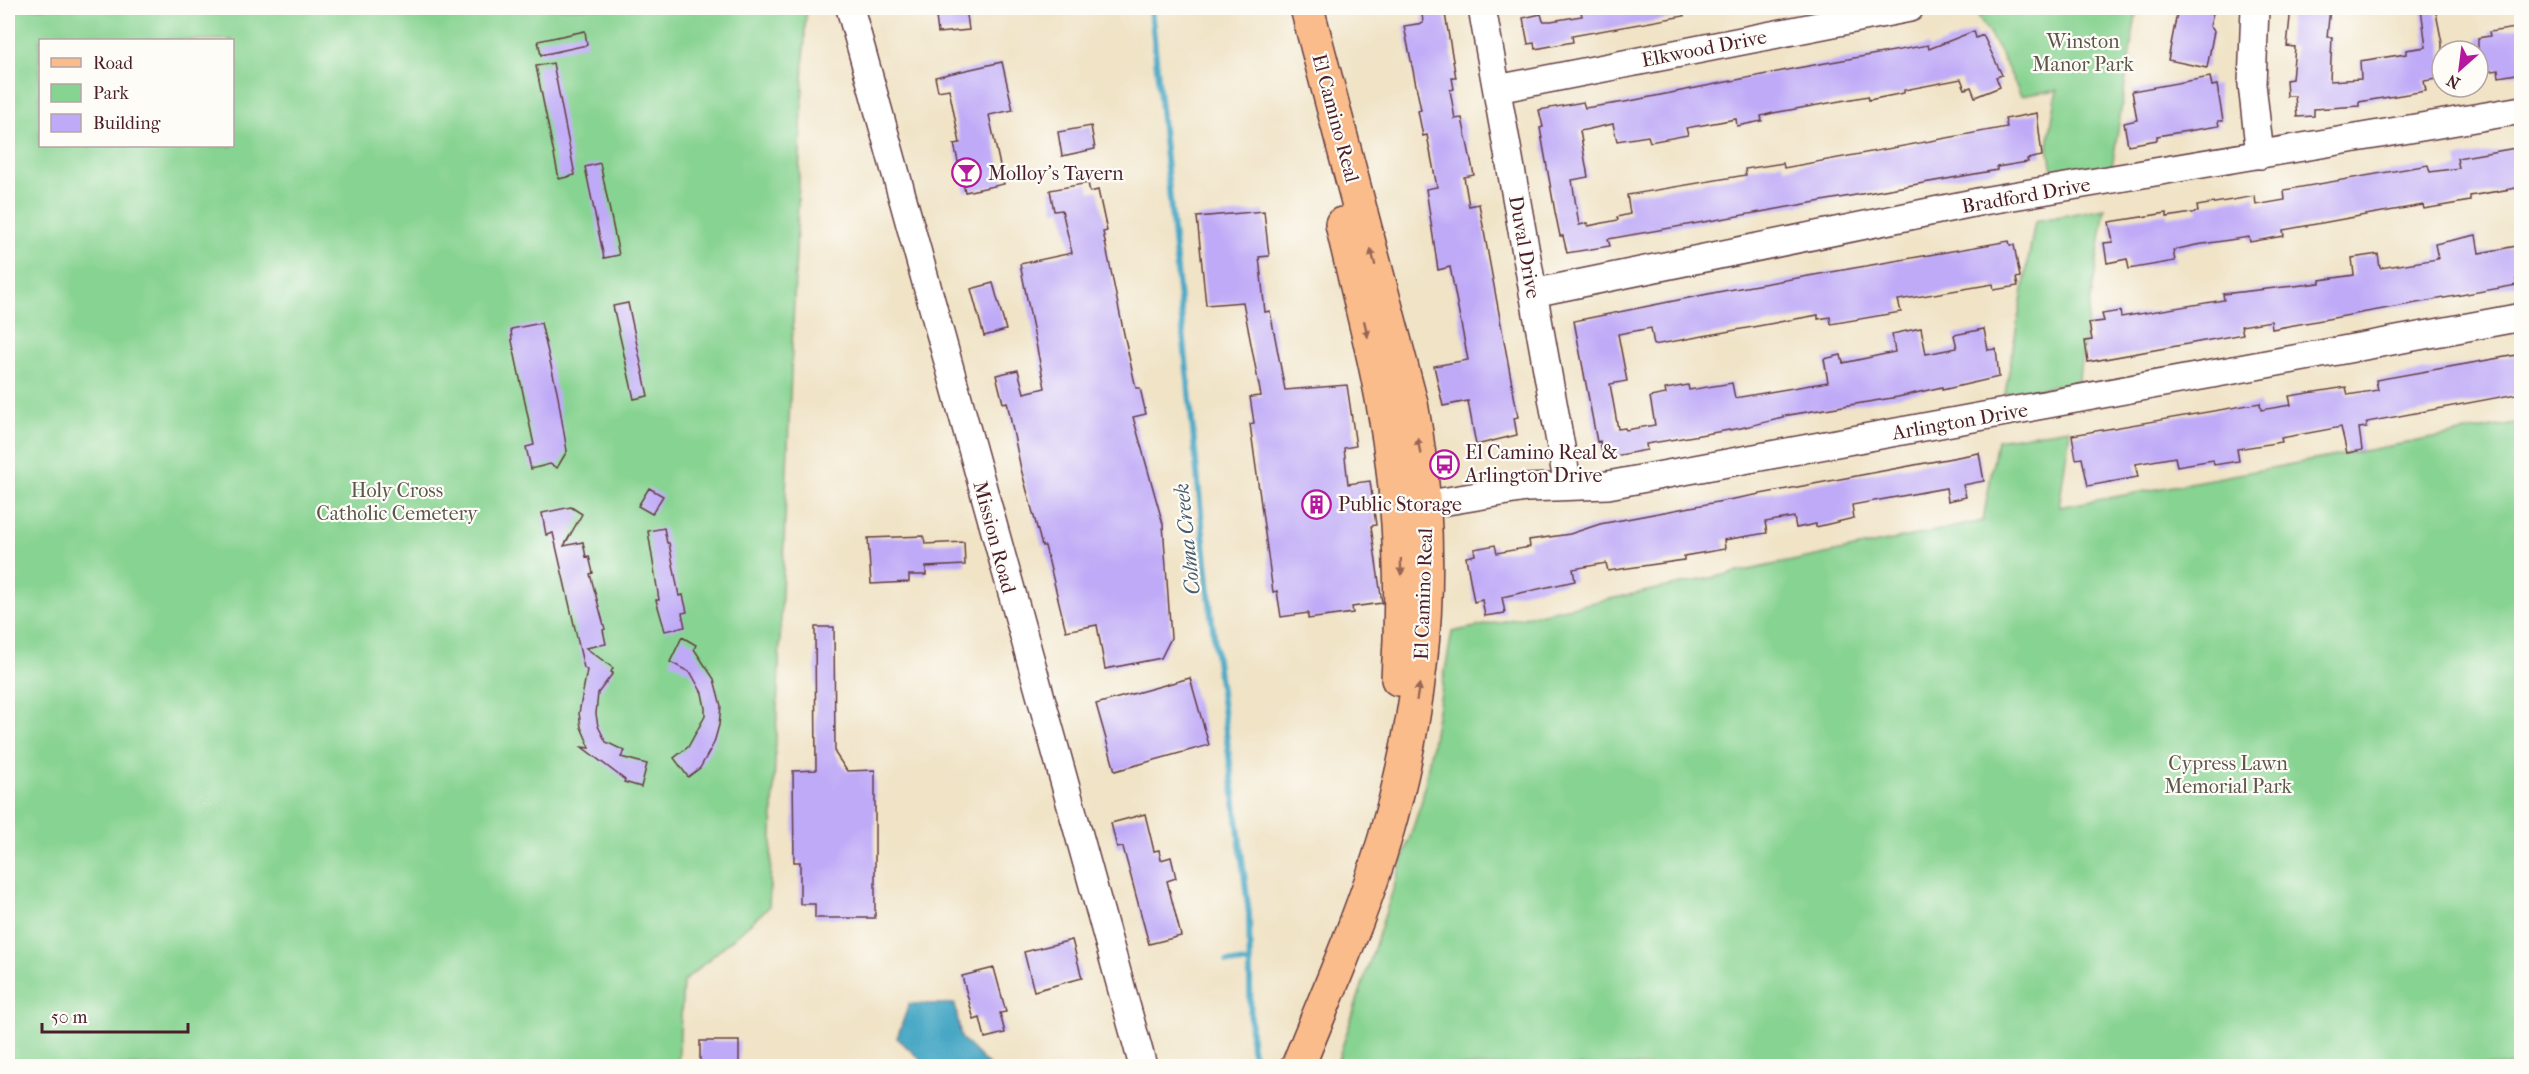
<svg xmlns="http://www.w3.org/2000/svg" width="2529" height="1074" font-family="'IM FELL French Canon',serif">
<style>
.green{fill:#87d391;stroke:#68795e;stroke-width:1.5;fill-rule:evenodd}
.water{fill:#46a7c5;stroke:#486378;stroke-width:1.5}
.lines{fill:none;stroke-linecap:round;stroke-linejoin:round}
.stream{stroke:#46a7c5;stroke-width:6}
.building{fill:#bfaaf7}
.minor-casing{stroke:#633c42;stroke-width:30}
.major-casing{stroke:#633c42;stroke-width:36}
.minor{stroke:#fff;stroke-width:27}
.major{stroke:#f9bc8a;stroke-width:33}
.oneway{fill:#996656}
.labels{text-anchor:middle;stroke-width:4.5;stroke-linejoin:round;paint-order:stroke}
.park-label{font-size:20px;fill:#5c554a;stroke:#fdfcf7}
.street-label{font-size:20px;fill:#4a1f2b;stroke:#fdfcf7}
.poi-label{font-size:20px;fill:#4a1f2b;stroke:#fdfcf7;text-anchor:start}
.water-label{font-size:21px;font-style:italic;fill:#485c70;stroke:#fdfcf7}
</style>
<rect width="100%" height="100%" fill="#fdfcf7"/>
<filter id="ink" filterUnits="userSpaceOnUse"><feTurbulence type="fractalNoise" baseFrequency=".0167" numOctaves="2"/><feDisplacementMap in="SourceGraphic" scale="12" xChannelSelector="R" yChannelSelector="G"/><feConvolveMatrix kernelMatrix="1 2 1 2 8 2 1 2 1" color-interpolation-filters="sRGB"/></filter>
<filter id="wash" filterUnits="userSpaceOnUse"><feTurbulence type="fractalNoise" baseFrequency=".008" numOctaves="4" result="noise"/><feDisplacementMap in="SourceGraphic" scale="24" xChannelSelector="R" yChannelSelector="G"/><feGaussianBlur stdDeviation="1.35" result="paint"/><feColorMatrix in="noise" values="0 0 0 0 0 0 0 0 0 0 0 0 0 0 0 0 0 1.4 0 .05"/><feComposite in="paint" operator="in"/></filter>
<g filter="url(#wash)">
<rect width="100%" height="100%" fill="#f0e3c6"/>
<path class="green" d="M 8,8 L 806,8 L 769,907 L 683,982 L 678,1066 L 8,1066 ZM 40,40 L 232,40 L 232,146 L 40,146 Z
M 1973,8 L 2137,8 L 2110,180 L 2053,176 L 2048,146 L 2057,90 L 2021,96 L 1998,48 Z
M 2105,208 L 2078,382 L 2005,394 L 2035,221 Z
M 2521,422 L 2521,1066 L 1336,1066 L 1422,800 L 1452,632 L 1983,521 L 1997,440 L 2070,429 L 2059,507 Z"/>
<path class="water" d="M 909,1004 L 955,1004 L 961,1038 L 989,1066 L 928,1066 L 897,1038 Z"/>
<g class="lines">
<path class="stream" d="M 1151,8 L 1211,613 L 1249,914 L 1251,1043 L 1256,1066
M 1227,962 L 1248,963"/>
</g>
<g id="blocks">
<path class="building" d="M 935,8 L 966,8 L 969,30 L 938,33 Z
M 1444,8 L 1456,78 L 1452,78 L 1454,89 L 1450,90 L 1455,119 L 1462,118 L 1474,175 L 1464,177 L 1469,206 L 1479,204 L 1518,417 L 1514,418 L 1517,435 L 1476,445 L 1468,401 L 1443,406 L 1434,366 L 1468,360 L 1450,267 L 1438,270 L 1426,189 L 1437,187 L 1427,135 L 1423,136 L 1418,111 L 1421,110 L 1404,26 L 1423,23 L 1422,13 Z
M 1593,8 L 1683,8 L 1684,16 L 1572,36 L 1573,42 L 1535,49 L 1534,43 L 1528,44 L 1523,18 L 1541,14 L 1543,21 L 1551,21 L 1582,16 L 1581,12 Z
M 2178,8 L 2214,8 L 2210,26 L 2214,31 L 2207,68 L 2168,60 Z
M 2291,8 L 2330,8 L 2327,37 L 2332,37 L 2330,81 L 2361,79 L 2360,61 L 2406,54 L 2406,50 L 2426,47 L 2421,8 L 2435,8 L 2442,43 L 2442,78 L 2424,81 L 2426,91 L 2359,102 L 2359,106 L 2314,109 L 2314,116 L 2297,117 L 2295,96 L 2287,96 L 2286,80 L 2292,79 L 2295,47 L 2287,46 Z
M 2522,27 L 2522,73 L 2499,77 L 2498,70 L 2478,73 L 2478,38 L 2490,36 L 2489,32 Z
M 585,31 L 587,45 L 541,55 L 538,41 Z
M 1974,31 L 1976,38 L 1983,35 L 2002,75 L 1996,77 L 2000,87 L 1975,97 L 1971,87 L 1965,89 L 1961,79 L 1904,90 L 1904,93 L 1869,100 L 1868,96 L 1773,113 L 1761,116 L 1762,121 L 1737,126 L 1736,119 L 1686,128 L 1688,135 L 1650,142 L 1648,136 L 1617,141 L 1613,124 L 1580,131 L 1588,177 L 1572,180 L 1579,225 L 1588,223 L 1588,226 L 1618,220 L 1617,217 L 1630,214 L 1627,195 L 1746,175 L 1745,169 L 1783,163 L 1784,168 L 2007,127 L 2005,119 L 2037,113 L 2042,156 L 2027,159 L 2028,162 L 1997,167 L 1997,170 L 1608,239 L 1610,246 L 1567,253 L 1563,236 L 1560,236 L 1555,212 L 1540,128 L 1543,127 L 1539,110 L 1583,102 L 1585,108 L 1625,102 L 1797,68 L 1928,45 L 1929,49 Z
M 1002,62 L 1013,110 L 989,115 L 1004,184 L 965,192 L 954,144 L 960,143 L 949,89 L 938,91 L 935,77 Z
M 553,63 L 575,175 L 559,179 L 536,66 Z
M 2210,77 L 2212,86 L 2217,85 L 2223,121 L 2218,121 L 2219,126 L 2157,136 L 2157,140 L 2128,145 L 2124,123 L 2137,120 L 2132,91 Z
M 1091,126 L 1095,149 L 1062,156 L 1058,132 Z
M 2522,147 L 2522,187 L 2470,196 L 2470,201 L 2424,209 L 2423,205 L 2371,214 L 2283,230 L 2284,236 L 2250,242 L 2249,237 L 2196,245 L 2173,250 L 2175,261 L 2129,269 L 2127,259 L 2107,263 L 2104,243 L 2113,242 L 2109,222 L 2167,213 L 2167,217 L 2198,212 L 2197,206 L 2255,196 L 2256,205 L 2285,200 L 2284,190 L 2428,165 L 2430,172 L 2459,168 L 2457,158 Z
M 600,163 L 619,255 L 604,258 L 585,167 Z
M 1088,183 L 1090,192 L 1098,190 L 1107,231 L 1103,232 L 1124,334 L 1136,388 L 1140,388 L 1146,414 L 1133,417 L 1163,524 L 1171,638 L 1161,658 L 1105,669 L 1097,625 L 1066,631 L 1045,546 L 1042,546 L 1021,469 L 1007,402 L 1003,403 L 996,375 L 1018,370 L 1024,393 L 1045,388 L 1020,264 L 1072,253 L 1062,210 L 1054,211 L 1050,190 Z
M 1264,211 L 1269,256 L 1259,257 L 1265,312 L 1270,311 L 1285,390 L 1347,385 L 1356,446 L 1344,448 L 1348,484 L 1370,481 L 1376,525 L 1371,526 L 1382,603 L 1352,607 L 1353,613 L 1308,619 L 1308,613 L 1281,617 L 1277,591 L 1273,592 L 1250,424 L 1254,423 L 1250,397 L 1261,396 L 1243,302 L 1206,305 L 1197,217 Z
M 2476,235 L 2479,253 L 2522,245 L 2522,278 L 2516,279 L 2517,285 L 2272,329 L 2271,321 L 2241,326 L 2243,334 L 2088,362 L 2085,341 L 2092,340 L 2089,323 L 2104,321 L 2102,314 L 2120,311 L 2121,317 L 2224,300 L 2223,294 L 2320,283 L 2320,280 L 2354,275 L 2352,258 L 2378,254 L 2380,268 L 2438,259 L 2435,244 Z
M 2009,241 L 2010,245 L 2014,245 L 2020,277 L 2016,278 L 2018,286 L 1994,290 L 1993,284 L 1898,300 L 1901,312 L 1831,324 L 1830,317 L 1818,319 L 1818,315 L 1654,345 L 1651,328 L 1618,334 L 1627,381 L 1610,384 L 1618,429 L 1625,428 L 1626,430 L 1655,425 L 1650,397 L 1666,394 L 1665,389 L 1688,385 L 1689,390 L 1732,383 L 1735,398 L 1828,382 L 1824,359 L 1841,355 L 1843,363 L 1895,352 L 1892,334 L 1921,328 L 1926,354 L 1957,348 L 1954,335 L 1984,329 L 1988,350 L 1996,349 L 1999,377 L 1942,390 L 1942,387 L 1898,397 L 1783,416 L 1783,418 L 1741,428 L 1646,444 L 1647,450 L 1609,457 L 1608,452 L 1602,453 L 1600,441 L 1597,442 L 1574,321 L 1723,291 Z
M 993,283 L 1006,330 L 984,336 L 971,289 Z
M 628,303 L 648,396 L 634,399 L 613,306 Z
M 541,323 L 557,391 L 567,451 L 557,468 L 550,464 L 531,469 L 526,447 L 534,445 L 512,341 L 511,329 Z
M 2522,354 L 2522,393 L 2367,422 L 2367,427 L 2359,428 L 2362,450 L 2347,453 L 2341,427 L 2281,438 L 2282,442 L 2237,449 L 2239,461 L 2214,465 L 2213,460 L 2177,466 L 2175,457 L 2135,464 L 2138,477 L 2088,486 L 2082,458 L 2076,459 L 2072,435 L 2260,403 L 2261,410 L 2291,405 L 2289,396 L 2346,387 L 2348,395 L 2378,390 L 2376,380 Z
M 1979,453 L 1984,481 L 1963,485 L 1966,497 L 1948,501 L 1946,488 L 1852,505 L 1854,518 L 1816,527 L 1816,524 L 1796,528 L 1794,517 L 1765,522 L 1767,533 L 1724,540 L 1725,549 L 1684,556 L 1684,560 L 1608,571 L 1606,563 L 1573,569 L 1575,581 L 1502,597 L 1505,613 L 1485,616 L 1482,600 L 1474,602 L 1466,557 L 1475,555 L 1474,549 L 1495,545 L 1497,553 L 1530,547 L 1529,540 L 1570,534 L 1600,524 Z
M 649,488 L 663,496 L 652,514 L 638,506 Z
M 571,507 L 582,514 L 564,546 L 583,542 L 586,557 L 589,556 L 593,573 L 590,574 L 605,629 L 603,630 L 606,644 L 586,648 L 613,668 L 611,672 L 613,673 L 598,693 L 596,714 L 598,726 L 606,742 L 625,751 L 621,757 L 647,764 L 641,787 L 624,782 L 625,780 L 582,747 L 590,748 L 581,727 L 579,713 L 587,670 L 584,668 L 553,533 L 546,535 L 542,513 Z
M 664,528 L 667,543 L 669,543 L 679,596 L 683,595 L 687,612 L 682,613 L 685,627 L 665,631 L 656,600 L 659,600 L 648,531 Z
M 924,536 L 925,544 L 964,542 L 965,565 L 926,567 L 926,575 L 909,575 L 909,582 L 871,584 L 868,538 Z
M 815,627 L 834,627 L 835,753 L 847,771 L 875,770 L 875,918 L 815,918 L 815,904 L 800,904 L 800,862 L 794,862 L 793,771 L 816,770 Z
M 682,637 L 696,645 L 694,649 L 714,679 L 721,706 L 719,725 L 714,743 L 700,768 L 688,777 L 674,758 L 688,747 L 705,716 L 705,708 L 702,693 L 691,673 L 670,662 Z
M 1190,678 L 1209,745 L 1115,771 L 1096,704 Z
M 1145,814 L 1154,851 L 1159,850 L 1161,860 L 1171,857 L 1176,878 L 1167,881 L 1181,936 L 1149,944 L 1123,847 L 1117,848 L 1111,823 Z
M 1072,940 L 1082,978 L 1034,991 L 1024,952 Z
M 994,968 L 1006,1012 L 1000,1013 L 1005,1033 L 985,1038 L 980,1018 L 974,1020 L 962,976 Z
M 700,1041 L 739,1041 L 739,1066 L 700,1066 Z"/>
</g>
</g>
<g filter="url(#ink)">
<use href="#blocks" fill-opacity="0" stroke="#633c42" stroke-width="1.5"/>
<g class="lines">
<defs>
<path id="minor" d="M 850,8 L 1143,1066
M 1482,8 L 1568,486
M 2255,8 L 2252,84 L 2260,155
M 1497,89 L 1910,8
M 1533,293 L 1983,201 L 2522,110
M 1405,508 L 1526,488 L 1608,485 L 2522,317"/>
<path id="major" d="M 1342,224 C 1360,302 1382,381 1392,461 C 1401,534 1403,606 1398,679
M 1298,1066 C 1328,991 1362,916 1385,838 C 1427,695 1438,550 1411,403 L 1307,8"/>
</defs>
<use href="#minor" class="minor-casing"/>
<use href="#major" class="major-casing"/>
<use href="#minor" class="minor"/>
<use href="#major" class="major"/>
</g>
<defs><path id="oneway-solid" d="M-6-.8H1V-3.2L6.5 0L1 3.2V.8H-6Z" transform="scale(1.5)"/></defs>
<g class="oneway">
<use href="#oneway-solid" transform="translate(1373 257) rotate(-105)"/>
<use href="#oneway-solid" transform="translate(1366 329) rotate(77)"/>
<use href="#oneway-solid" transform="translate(1419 446) rotate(-100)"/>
<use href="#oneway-solid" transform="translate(1401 567) rotate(89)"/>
<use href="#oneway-solid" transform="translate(1418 692) rotate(-80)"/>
</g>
</g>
<defs>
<symbol id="bar-ring" viewBox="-11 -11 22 22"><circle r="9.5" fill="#fdfcf7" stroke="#b5179e" stroke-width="1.5"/><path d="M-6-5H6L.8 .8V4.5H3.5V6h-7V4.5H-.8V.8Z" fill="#b5179e"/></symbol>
<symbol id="bus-ring" viewBox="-11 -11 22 22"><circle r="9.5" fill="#fdfcf7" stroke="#b5179e" stroke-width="1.5"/><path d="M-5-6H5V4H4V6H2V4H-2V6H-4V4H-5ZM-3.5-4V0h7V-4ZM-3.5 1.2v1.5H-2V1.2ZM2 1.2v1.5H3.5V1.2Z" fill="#b5179e"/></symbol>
<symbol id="building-ring" viewBox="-11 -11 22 22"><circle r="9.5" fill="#fdfcf7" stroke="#b5179e" stroke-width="1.5"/><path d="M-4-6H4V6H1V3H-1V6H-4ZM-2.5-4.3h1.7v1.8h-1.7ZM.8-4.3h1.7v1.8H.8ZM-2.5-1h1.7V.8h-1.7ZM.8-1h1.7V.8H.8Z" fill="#b5179e"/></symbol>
</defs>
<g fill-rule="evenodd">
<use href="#bar-ring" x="950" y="156" width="33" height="33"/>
<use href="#bus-ring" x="1428" y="448" width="33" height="33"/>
<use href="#building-ring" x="1300" y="488" width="33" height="33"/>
</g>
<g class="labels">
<g class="park-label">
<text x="2083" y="48">Winston<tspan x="2083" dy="23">Manor Park</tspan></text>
<text x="397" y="497">Holy Cross<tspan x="397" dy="23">Catholic Cemetery</tspan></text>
<text x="2228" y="770">Cypress Lawn<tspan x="2228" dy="23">Memorial Park</tspan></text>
</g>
<g class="street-label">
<text transform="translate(1704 48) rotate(-11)" y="7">Elkwood Drive</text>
<text transform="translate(1336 118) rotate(75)" y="7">El Camino Real</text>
<text transform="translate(2026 195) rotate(-10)" y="7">Bradford Drive</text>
<text transform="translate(1525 247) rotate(80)" y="7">Duval Drive</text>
<text transform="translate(1960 421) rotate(-10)" y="7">Arlington Drive</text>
<text transform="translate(995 537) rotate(75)" y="7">Mission Road</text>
<text transform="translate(1423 594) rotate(-88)" y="7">El Camino Real</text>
</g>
<g class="poi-label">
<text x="988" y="180">Molloy's Tavern</text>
<text x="1465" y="459">El Camino Real &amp;<tspan x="1465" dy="23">Arlington Drive</tspan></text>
<text x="1338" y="511">Public Storage</text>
</g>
<g class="water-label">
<text transform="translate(1187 539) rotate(-96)" y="7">Colma Creek</text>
</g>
</g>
<rect width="2529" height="1074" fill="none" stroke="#fdfcf7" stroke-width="30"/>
<rect x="39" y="39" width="195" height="108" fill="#fdfcf7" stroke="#b5a4a5" stroke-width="1.5"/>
<rect x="51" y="58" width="30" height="9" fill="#f9bc8a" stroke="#b5a4a5" stroke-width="1.5"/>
<text x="93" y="69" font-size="18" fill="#4a1f2b">Road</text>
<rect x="51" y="84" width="30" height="18" fill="#87d391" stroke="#b5a4a5" stroke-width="1.5"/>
<text x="93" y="99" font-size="18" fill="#4a1f2b">Park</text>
<rect x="51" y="114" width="30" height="18" fill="#bfaaf7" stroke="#b5a4a5" stroke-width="1.5"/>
<text x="93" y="129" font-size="18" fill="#4a1f2b">Building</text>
<g transform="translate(2460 69) rotate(208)"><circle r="28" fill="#fdfcf7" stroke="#b5a4a5" stroke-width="1.5"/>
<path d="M0-4.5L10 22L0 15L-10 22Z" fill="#b5179e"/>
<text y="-9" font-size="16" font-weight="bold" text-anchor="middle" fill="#4a1f2b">N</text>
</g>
<path d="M42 1023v9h146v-9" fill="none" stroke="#4a1f2b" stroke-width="3"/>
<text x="51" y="1023" font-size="18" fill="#4a1f2b" stroke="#fdfcf7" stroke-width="4.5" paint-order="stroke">50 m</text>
</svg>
